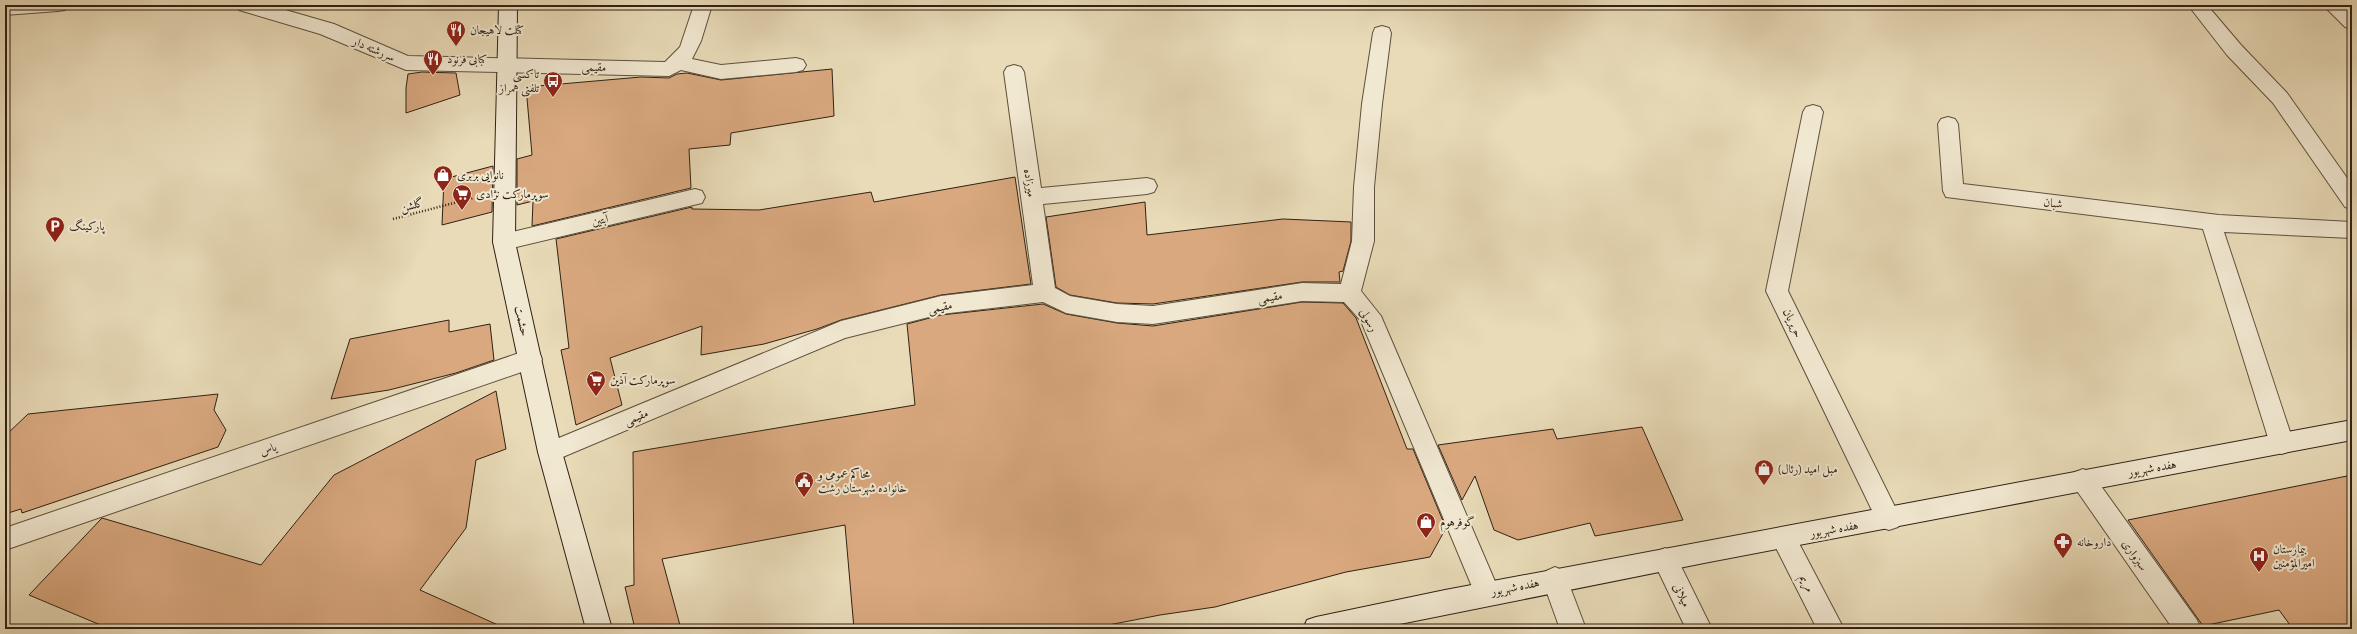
<svg xmlns="http://www.w3.org/2000/svg" width="2357" height="634" font-family="Alegreya,Amiri,serif">
<style>
.building{fill:#d9a87f;stroke:#302114}
.lines{fill:none;stroke-linecap:round;stroke-linejoin:round}
.minor-casing{stroke:#5e503d;stroke-width:2}
.secondary-casing{stroke:#302114;stroke-width:2}
.path{stroke:#302114;stroke-width:2.5;stroke-dasharray:1 2;stroke-linecap:butt}
.minor{fill:#f1e8d1;fill-rule:evenodd}
.secondary{fill:#f1e8d1;fill-rule:evenodd}
.labels{text-anchor:middle;stroke-width:4;stroke-linejoin:round;paint-order:stroke}
.poi-label{font-size:12px;fill:#302114;stroke:#f1e8d1;text-anchor:start}
.street-label{font-size:12px;fill:#302114;stroke:#f1e8d1}
</style>
<rect width="100%" height="100%" fill="#e9dbb8"/>
<filter id="stains"><feTurbulence type="fractalNoise" baseFrequency=".005" numOctaves="4"/><feColorMatrix values="0 0 0 0 .2 0 0 0 0 .09 0 0 0 0 .02 0 0 0 .5 -.17"/></filter>
<radialGradient id="worn" r=".72"><stop offset=".6" stop-color="#630" stop-opacity="0"/><stop offset="1" stop-color="#630" stop-opacity=".3"/></radialGradient>
<path class="building" d="M 832,69 L 834,116 L 731,133 L 730,145 L 689,149 L 691,188 L 532,226 L 533,201 L 517,205 L 517,159 L 532,155 L 526,87 L 641,77 L 669,78 L 677,74 L 687,73 L 721,80 Z
M 422,72 L 456,73 L 460,95 L 406,113 L 406,88 L 408,74 Z
M 493,166 L 492,212 L 442,225 L 444,179 Z
M 1015,177 L 1031,284 L 941,295 L 841,320 L 817,329 L 764,344 L 701,355 L 702,326 L 610,358 L 622,405 L 576,425 L 561,350 L 569,348 L 556,239 L 692,207 L 692,209 L 759,210 L 871,192 L 874,202 Z
M 1145,202 L 1147,235 L 1283,219 L 1351,222 L 1351,241 L 1343,271 L 1339,272 L 1340,282 L 1302,282 L 1153,304 L 1117,303 L 1070,295 L 1056,287 L 1046,217 Z
M 1302,302 L 1343,303 L 1356,318 L 1407,449 L 1413,449 L 1446,528 L 1430,557 L 1346,572 L 1215,607 L 1160,615 L 1088,629 L 854,629 L 845,525 L 662,559 L 681,629 L 635,629 L 625,587 L 634,585 L 633,452 L 915,405 L 907,324 L 941,315 L 1043,304 L 1066,314 L 1117,323 L 1153,326 Z
M 449,320 L 449,332 L 490,324 L 494,360 L 456,373 L 389,390 L 331,399 L 350,339 Z
M 496,391 L 506,449 L 476,460 L 466,528 L 420,590 L 507,629 L 110,629 L 29,595 L 102,518 L 261,565 L 334,475 Z
M 218,394 L 214,410 L 226,430 L 218,447 L 22,513 L 21,509 L 5,514 L 5,436 L 28,414 Z
M 1642,427 L 1683,520 L 1595,536 L 1590,523 L 1518,540 L 1494,530 L 1475,476 L 1462,500 L 1438,445 L 1553,429 L 1557,439 Z
M 2352,475 L 2352,629 L 2293,629 L 2279,610 L 2203,626 L 2128,520 Z"/>
<g class="lines">
<defs>
<path id="minor" d="M 5,5 L 67,5 L 65,10 L 58,11 L 5,15 Z
M 237,5 L 268,5 L 334,24 L 408,56 L 665,62 L 680,47 L 694,5 L 712,5 L 701,41 L 692,59 L 721,65 L 796,58 L 803,60 L 806,65 L 803,70 L 796,72 L 721,79 L 681,70 L 669,76 L 406,70 L 320,34 L 239,10 Z
M 2188,5 L 2207,5 L 2241,45 L 2287,93 L 2352,185 L 2352,209 L 2345,207 L 2273,103 L 2227,55 Z
M 2323,5 L 2344,5 L 2352,12 L 2352,29 L 2345,27 Z
M 1382,26 L 1389,28 L 1391,33 L 1382,104 L 1374,187 L 1374,241 L 1361,291 L 1381,316 L 1500,593 L 1496,601 L 1487,605 L 1478,601 L 1361,321 L 1344,302 L 1302,301 L 1153,324 L 1117,322 L 1066,313 L 1043,302 L 941,314 L 845,338 L 558,459 L 550,462 L 542,459 L 538,452 L 542,445 L 841,321 L 941,296 L 1033,285 L 1004,72 L 1007,67 L 1014,65 L 1021,67 L 1024,72 L 1041,188 L 1147,178 L 1154,180 L 1157,186 L 1154,192 L 1147,194 L 1043,204 L 1055,288 L 1070,296 L 1117,304 L 1153,306 L 1302,283 L 1341,284 L 1352,241 L 1354,187 L 1362,104 L 1373,33 L 1375,28 Z
M 1813,105 L 1820,107 L 1823,112 L 1788,291 L 1901,519 L 1898,527 L 1889,530 L 1880,527 L 1766,291 L 1803,112 L 1806,107 Z
M 1948,117 L 1955,119 L 1958,124 L 1963,184 L 2219,215 L 2352,222 L 2352,238 L 2224,232 L 2294,444 L 2290,451 L 2282,454 L 2274,451 L 2270,444 L 2203,229 L 1946,197 L 1943,191 L 1938,124 L 1941,119 Z
M 695,189 L 702,191 L 705,197 L 702,203 L 504,250 L 497,248 L 493,242 L 497,236 L 504,234 Z
M 531,349 L 539,352 L 542,359 L 539,366 L 5,550 L 5,528 Z
M 2083,469 L 2091,472 L 2197,620 L 2201,629 L 2173,629 L 2075,488 L 2071,480 L 2075,472 Z
M 1783,527 L 1792,530 L 1844,629 L 1817,629 L 1771,538 L 1774,530 Z
M 1665,548 L 1674,552 L 1712,629 L 1686,629 L 1653,560 L 1656,552 Z
M 1555,567 L 1564,571 L 1586,629 L 1560,629 L 1542,579 L 1546,571 Z"/>
<path id="secondary" d="M 499,5 L 517,5 L 515,242 L 562,452 L 612,629 L 586,629 L 538,452 L 493,242 Z
M 2352,420 L 2352,440 L 1704,563 L 1375,629 L 1303,629 L 1307,620 L 1316,617 L 1445,590 Z"/>
</defs>
<use href="#minor" class="minor-casing"/>
<use href="#secondary" class="secondary-casing"/>
<path class="path" d="M 393,219 L 473,198"/>
<use href="#minor" class="minor"/>
<use href="#secondary" class="secondary"/>
</g>
<defs>
<symbol id="restaurant-pin" viewBox="-11 -11 22 30"><path d="M0 17L-7.5 6A9.5 9.5 0 1 1 7.5 6Z" fill="#8f2418" stroke="#f1e8d1"/><path d="M-5-6h1v4h1v-4h1v4h1v-4h1v5L-1.5 .5V6h-2V.5L-5-1ZM5-6V6H3V1.5H1.5Q1.5-4 5-6Z" fill="#fff"/></symbol>
<symbol id="bus-pin" viewBox="-11 -11 22 30"><path d="M0 17L-7.5 6A9.5 9.5 0 1 1 7.5 6Z" fill="#8f2418" stroke="#f1e8d1"/><path d="M-5-6H5V4H4V6H2V4H-2V6H-4V4H-5ZM-3.5-4V0h7V-4ZM-3.5 1.2v1.5H-2V1.2ZM2 1.2v1.5H3.5V1.2Z" fill="#fff"/></symbol>
<symbol id="shop-pin" viewBox="-11 -11 22 30"><path d="M0 17L-7.5 6A9.5 9.5 0 1 1 7.5 6Z" fill="#8f2418" stroke="#f1e8d1"/><path d="M-5-2.5h2.3a2.7 3.5 0 0 1 5.4 0H5L5.5 6h-11ZM-1.5-2.5h3a1.5 2.3 0 0 0-3 0Z" fill="#fff"/></symbol>
<symbol id="supermarket-pin" viewBox="-11 -11 22 30"><path d="M0 17L-7.5 6A9.5 9.5 0 1 1 7.5 6Z" fill="#8f2418" stroke="#f1e8d1"/><path d="M-6-5.5h2.5l.6 2H6L4.5 2H-2.5L-4.4-4H-6ZM-1.5 3.2a1.3 1.3 0 1 0 .1 0ZM3 3.2a1.3 1.3 0 1 0 .1 0Z" fill="#fff"/></symbol>
<symbol id="parking-pin" viewBox="-11 -11 22 30"><path d="M0 17L-7.5 6A9.5 9.5 0 1 1 7.5 6Z" fill="#8f2418" stroke="#f1e8d1"/><path d="M-3.5-5.5H1a3.5 3.5 0 0 1 0 7H-1V5.5H-3.5ZM-1-3.4V-.6H.8a1.4 1.4 0 0 0 0-2.8Z" fill="#fff"/></symbol>
<symbol id="civic-pin" viewBox="-11 -11 22 30"><path d="M0 17L-7.5 6A9.5 9.5 0 1 1 7.5 6Z" fill="#8f2418" stroke="#f1e8d1"/><path d="M-.6-6.5H3V-4.5H.6V-3L4-1V1h2V6H-6V1h2V-1L-.6-3ZM-1.2 2.5V6h2.4V2.5Z" fill="#fff"/></symbol>
<symbol id="pharmacy-pin" viewBox="-11 -11 22 30"><path d="M0 17L-7.5 6A9.5 9.5 0 1 1 7.5 6Z" fill="#8f2418" stroke="#f1e8d1"/><path d="M-2-6h4v4h4v4h-4v4h-4v-4h-4v-4h4Z" fill="#fff"/></symbol>
<symbol id="hospital-pin" viewBox="-11 -11 22 30"><path d="M0 17L-7.5 6A9.5 9.5 0 1 1 7.5 6Z" fill="#8f2418" stroke="#f1e8d1"/><path d="M-5-5h3v3.5h4V-5h3V5h-3V1.5h-4V5h-3Z" fill="#fff"/></symbol>
</defs>
<g fill-rule="evenodd">
<use href="#restaurant-pin" x="445" y="19" width="22" height="30"/>
<use href="#restaurant-pin" x="422" y="48" width="22" height="30"/>
<use href="#bus-pin" x="542" y="70" width="22" height="30"/>
<use href="#shop-pin" x="432" y="164" width="22" height="30"/>
<use href="#supermarket-pin" x="451" y="183" width="22" height="30"/>
<use href="#parking-pin" x="44" y="215" width="22" height="30"/>
<use href="#supermarket-pin" x="585" y="369" width="22" height="30"/>
<use href="#shop-pin" x="1753" y="458" width="22" height="30"/>
<use href="#civic-pin" x="793" y="470" width="22" height="30"/>
<use href="#shop-pin" x="1415" y="511" width="22" height="30"/>
<use href="#pharmacy-pin" x="2052" y="531" width="22" height="30"/>
<use href="#hospital-pin" x="2248" y="545" width="22" height="30"/>
</g>
<g class="labels">
<g class="poi-label">
<text x="470" y="34">کتلت لاهیجان</text>
<text x="447" y="63">کبابی فرنود</text>
<text x="539" y="78" text-anchor="end">تاکسی<tspan x="539" dy="14">تلفنی همراز</tspan></text>
<text x="457" y="179">نانوایی بربری</text>
<text x="476" y="198">سوپرمارکت نژادی</text>
<text x="69" y="230">پارکینگ</text>
<text x="610" y="384">سوپرمارکت آذین</text>
<text x="1778" y="473">مبل امید (رئال)</text>
<text x="818" y="478">محاکم عمومی و<tspan x="818" dy="14">خانواده شهرستان رشت</tspan></text>
<text x="1440" y="526">گوفرهوم</text>
<text x="2077" y="546">داروخانه</text>
<text x="2273" y="553">بیمارستان<tspan x="2273" dy="14">امیرالمؤمنین</tspan></text>
</g>
<g class="street-label">
<text transform="translate(374 49) rotate(23)" y="4">سررشته دار</text>
<text transform="translate(594 67) rotate(1)" y="4">مقیمی</text>
<text transform="translate(1030 183) rotate(82)" y="4">میرزاده</text>
<text transform="translate(2053 203) rotate(7)" y="4">شبان</text>
<text transform="translate(412 205) rotate(-14)" y="4">گلشن</text>
<text transform="translate(600 220) rotate(-13)" y="4">آبتین</text>
<text transform="translate(1270 297) rotate(-9)" y="4">مقیمی</text>
<text transform="translate(940 307) rotate(-11)" y="4">مقیمی</text>
<text transform="translate(1369 320) rotate(61)" y="4">رسولی</text>
<text transform="translate(522 321) rotate(77)" y="4">حشمت</text>
<text transform="translate(1793 323) rotate(64)" y="4">حریریان</text>
<text transform="translate(636 417) rotate(-23)" y="4">مقیمی</text>
<text transform="translate(268 449) rotate(-19)" y="4">یاس</text>
<text transform="translate(2152 468) rotate(-10)" y="4">هفده شهریور</text>
<text transform="translate(1834 529) rotate(-10)" y="4">هفده شهریور</text>
<text transform="translate(2135 555) rotate(55)" y="4">سبزواری</text>
<text transform="translate(1807 583) rotate(62)" y="4">مریم</text>
<text transform="translate(1515 587) rotate(-11)" y="4">هفده شهریور</text>
<text transform="translate(1682 595) rotate(64)" y="4">میلانی</text>
</g>
</g>
<rect width="2357" height="634" fill="none" stroke="#e9dbb8" stroke-width="20"/>
<rect x="6" y="6" width="2345" height="622" fill="none" stroke="#302114" stroke-width="2"/>
<rect x="10" y="10" width="2337" height="614" fill="none" stroke="#302114"/>
<rect width="100%" height="100%" filter="url(#stains)"/>
<rect width="100%" height="100%" fill="url(#worn)"/>
</svg>
